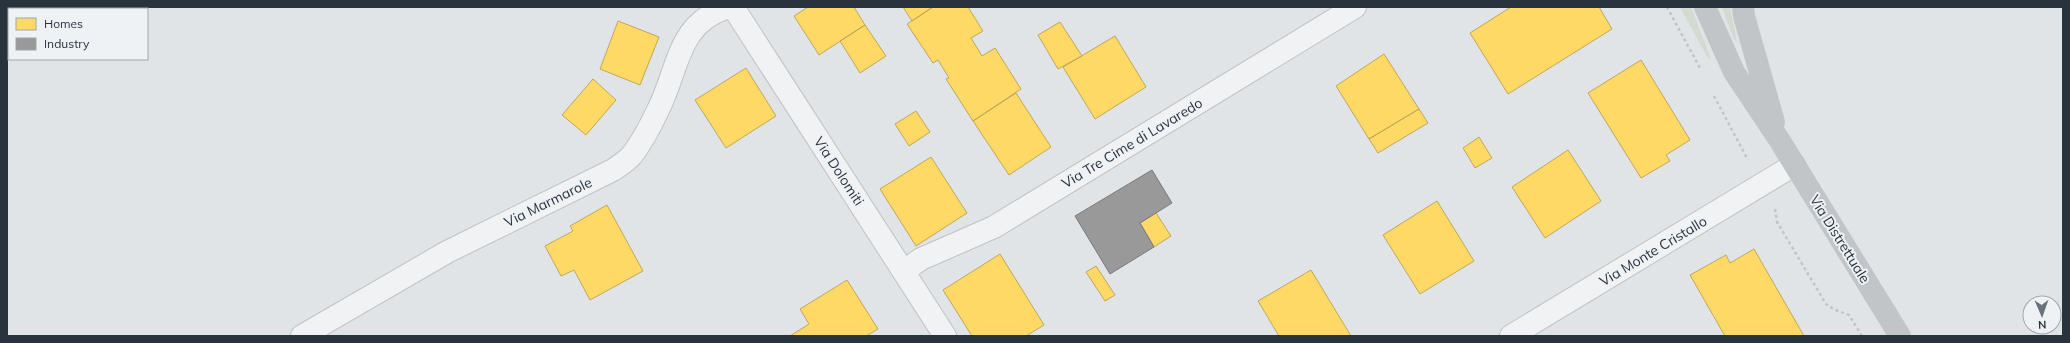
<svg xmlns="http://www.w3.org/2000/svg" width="2070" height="343" font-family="Mulish,sans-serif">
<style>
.green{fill:#d3dad2}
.homes{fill:#ffd966;stroke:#bfa75a}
.industry{fill:#999;stroke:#777a7e}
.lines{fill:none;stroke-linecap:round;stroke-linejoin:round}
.street-casing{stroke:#bfc2c4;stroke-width:24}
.path{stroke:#c2c5c7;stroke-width:2.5;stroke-dasharray:3 3;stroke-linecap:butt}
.street{stroke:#f0f2f3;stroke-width:22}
.secondary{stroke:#c2c5c8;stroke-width:22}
.labels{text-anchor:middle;stroke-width:4;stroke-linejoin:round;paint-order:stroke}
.street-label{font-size:14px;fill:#29333e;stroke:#eff2f5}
</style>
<rect width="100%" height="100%" fill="#e1e4e6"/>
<path class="green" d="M 1680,7 L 1691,7 L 1711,59 L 1708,58 Z
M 1722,7 L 1730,7 L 1737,42 L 1734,40 Z"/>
<path class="homes" d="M 808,7 L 854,7 L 865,25 L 819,55 L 794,16 Z
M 903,7 L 933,7 L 912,21 Z
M 933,7 L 968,7 L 983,31 L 971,38 L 982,56 L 995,48 L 1021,89 L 973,121 L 946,79 L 949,78 L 938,60 L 933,63 L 907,24 Z
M 1511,7 L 1599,7 L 1612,29 L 1508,94 L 1470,33 Z
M 618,21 L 659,37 L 640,85 L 600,69 Z
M 1060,22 L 1082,56 L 1058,69 L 1038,35 Z
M 865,25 L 886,56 L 860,73 L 840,41 Z
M 1115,36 L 1146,87 L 1095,119 L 1063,67 Z
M 1384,54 L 1419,109 L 1369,139 L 1336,86 Z
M 1641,60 L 1690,140 L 1666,155 L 1670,161 L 1641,178 L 1588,93 Z
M 746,68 L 776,116 L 726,148 L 695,100 Z
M 593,79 L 616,100 L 586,135 L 562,115 Z
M 1016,93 L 1051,147 L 1009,175 L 973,121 Z
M 1419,109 L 1428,123 L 1378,153 L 1369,139 Z
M 916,111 L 930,132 L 909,146 L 895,124 Z
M 1479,137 L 1492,158 L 1475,168 L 1463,148 Z
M 1568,150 L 1601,201 L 1545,238 L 1512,187 Z
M 931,157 L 967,213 L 916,246 L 880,189 Z
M 1437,201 L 1474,261 L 1420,294 L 1383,235 Z
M 607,205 L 643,271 L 590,300 L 574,270 L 561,276 L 545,246 L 573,231 L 570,226 Z
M 1156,213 L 1171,236 L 1154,247 L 1140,223 Z
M 1754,249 L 1804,336 L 1725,336 L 1690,275 L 1726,255 L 1730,263 Z
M 1000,254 L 1044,325 L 1026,336 L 972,336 L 943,290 Z
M 1096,266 L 1115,295 L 1105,301 L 1086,272 Z
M 1311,270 L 1351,336 L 1279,336 L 1258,301 Z
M 847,280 L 878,329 L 866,336 L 790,336 L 809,324 L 800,309 Z"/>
<path class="industry" d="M 1152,170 L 1172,203 L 1140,223 L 1154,247 L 1110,274 L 1075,216 Z"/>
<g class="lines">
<defs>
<path id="street" d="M 733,7 L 945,336
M 904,271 L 921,259 L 994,227 L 1355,7
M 302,336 L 447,252 L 613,170 C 619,166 627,161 632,155 C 642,142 651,125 658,110 C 679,69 677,22 729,7
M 1511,336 L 1794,165"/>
</defs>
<use href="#street" class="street-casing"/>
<path class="path" d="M 1667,7 L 1701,70
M 1714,96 L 1748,160
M 1775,209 L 1777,222 L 1826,304 L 1833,309 L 1849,315 L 1862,336"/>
<use href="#street" class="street"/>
<path class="secondary" d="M 1705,7 L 1734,72 L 1780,141 L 1900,336
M 1743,7 L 1744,16 L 1774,122"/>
</g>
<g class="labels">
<g class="street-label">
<text transform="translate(1132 143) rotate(-31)" y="5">Via Tre Cime di Lavaredo</text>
<text transform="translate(839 171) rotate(57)" y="5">Via Dolomiti</text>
<text transform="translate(548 202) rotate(-26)" y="5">Via Marmarole</text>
<text transform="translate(1840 239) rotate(58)" y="5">Via Distrettuale</text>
<text transform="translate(1653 251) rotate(-31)" y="5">Via Monte Cristallo</text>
</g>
</g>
<rect width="2070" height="343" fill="none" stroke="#29333e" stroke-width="16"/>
<rect x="8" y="8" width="140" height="52" fill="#eff2f5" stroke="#a0a6ac"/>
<rect x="16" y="18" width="20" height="12" fill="#ffd966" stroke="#a0a6ac"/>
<text x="44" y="28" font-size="12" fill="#29333e">Homes</text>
<rect x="16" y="38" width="20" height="12" fill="#999999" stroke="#a0a6ac"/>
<text x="44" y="48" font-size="12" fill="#29333e">Industry</text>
<g transform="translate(2042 315) rotate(178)"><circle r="19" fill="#eff2f5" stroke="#a0a6ac"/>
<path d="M0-3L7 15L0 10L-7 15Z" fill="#697179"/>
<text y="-6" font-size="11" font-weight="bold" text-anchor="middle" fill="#29333e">N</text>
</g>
</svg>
